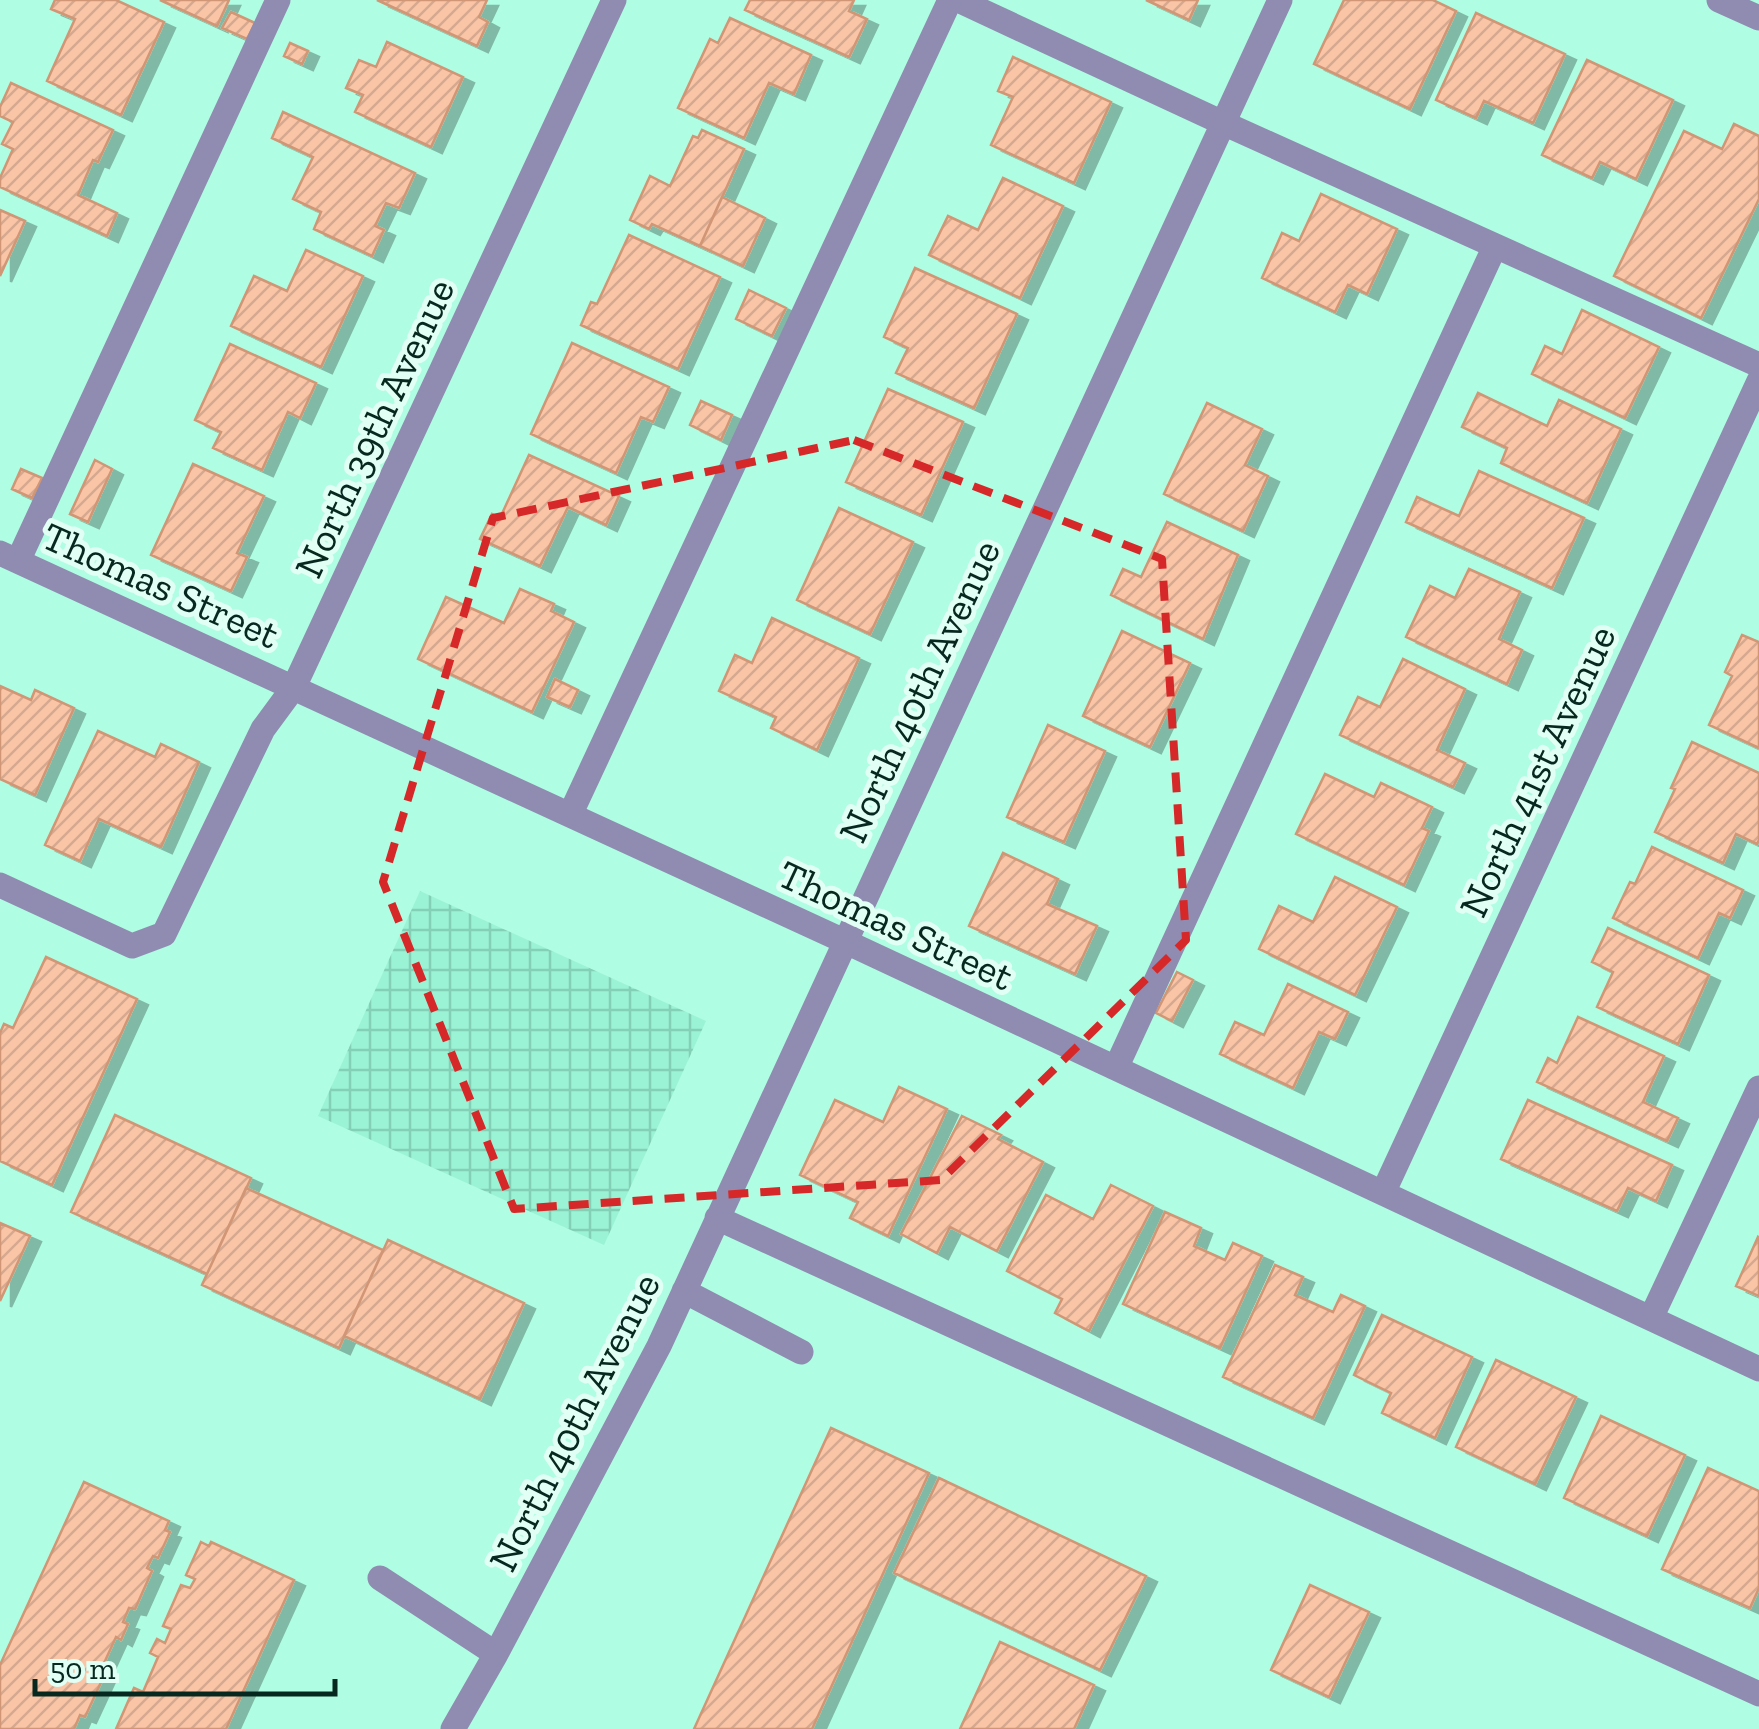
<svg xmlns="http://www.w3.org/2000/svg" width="1759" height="1729" font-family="'Zilla Slab',serif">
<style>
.industrial{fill:url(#industrial-grid)}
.building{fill:url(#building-hatch);stroke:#d19674;stroke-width:2.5;filter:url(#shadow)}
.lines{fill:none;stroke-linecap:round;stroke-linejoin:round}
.minor{stroke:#908bb0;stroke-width:25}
.marked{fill:none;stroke:#d62828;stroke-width:8;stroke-dasharray:20 12;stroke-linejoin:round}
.labels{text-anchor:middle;stroke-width:10;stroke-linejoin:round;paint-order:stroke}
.street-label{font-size:40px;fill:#06281f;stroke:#e1fff4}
</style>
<defs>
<pattern id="industrial-grid" width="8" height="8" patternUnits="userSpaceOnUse" patternTransform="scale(2.5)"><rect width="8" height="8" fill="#9bf3d6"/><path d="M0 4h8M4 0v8" fill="none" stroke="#84d0b7"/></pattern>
<pattern id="building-hatch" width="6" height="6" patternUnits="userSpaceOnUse" patternTransform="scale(2.5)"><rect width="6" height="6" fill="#fac5a7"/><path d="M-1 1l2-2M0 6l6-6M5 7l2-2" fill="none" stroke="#d5a98f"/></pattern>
<filter id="shadow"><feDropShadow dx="11" dy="6" stdDeviation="0" flood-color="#0004"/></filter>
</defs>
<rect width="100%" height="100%" fill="#affde2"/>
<path class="industrial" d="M 420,891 L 706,1021 L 604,1245 L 318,1116 Z"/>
<path class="building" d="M 55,0 L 116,0 L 164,22 L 121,115 L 47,81 L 75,19 L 51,9 Z
M 160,0 L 229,0 L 217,26 Z
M 377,0 L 487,0 L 479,17 L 488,22 L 477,46 Z
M 750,0 L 854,0 L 849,11 L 867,19 L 849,57 L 745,10 Z
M 1146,0 L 1198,0 L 1189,20 Z
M 1344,0 L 1433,0 L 1456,11 L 1410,109 L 1314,64 Z
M 231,12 L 255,23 L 247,39 L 222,28 Z
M 1476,13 L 1565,54 L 1533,123 L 1484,101 L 1476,118 L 1436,100 Z
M 730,18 L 811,55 L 794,94 L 769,83 L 744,138 L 678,108 L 710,39 L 718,43 Z
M 387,42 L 463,77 L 431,147 L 355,112 L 363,95 L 346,88 L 359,60 L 376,67 Z
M 290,43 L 308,51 L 302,64 L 284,56 Z
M 1013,57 L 1111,102 L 1074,183 L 991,145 L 1013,97 L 998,91 Z
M 1587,60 L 1673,100 L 1636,179 L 1600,162 L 1592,178 L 1542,155 Z
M 11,83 L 113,130 L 98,162 L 93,160 L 78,195 L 117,213 L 107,236 L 0,187 L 0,178 L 13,149 L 2,144 L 13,122 L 0,116 L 0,107 Z
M 283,112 L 415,173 L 399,208 L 386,203 L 375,226 L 384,230 L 372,256 L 314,229 L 321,212 L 293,199 L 313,157 L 272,138 Z
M 1734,124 L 1759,136 L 1759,199 L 1701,318 L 1614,276 L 1684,131 L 1722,149 Z
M 702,130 L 744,149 L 700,246 L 652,224 L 649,229 L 630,220 L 650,176 L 670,186 L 693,136 L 698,138 Z
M 1003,178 L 1063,206 L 1020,298 L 929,255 L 948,216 L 978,230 Z
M 1321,194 L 1397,229 L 1367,294 L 1348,285 L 1335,312 L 1262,278 L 1282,233 L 1299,241 Z
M 722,197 L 765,218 L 743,266 L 700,246 Z
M 0,210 L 25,221 L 0,276 Z
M 629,235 L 720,277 L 678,369 L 581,325 L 591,302 L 597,304 Z
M 306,250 L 363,276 L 321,367 L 231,326 L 254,276 L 287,291 Z
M 915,268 L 1017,314 L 974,408 L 896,373 L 908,348 L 884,337 Z
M 749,290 L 786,308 L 772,336 L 736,319 Z
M 1582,310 L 1659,347 L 1625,418 L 1532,374 L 1545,346 L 1562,354 Z
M 572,343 L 669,387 L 653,422 L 641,417 L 616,473 L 531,434 Z
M 230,344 L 316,383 L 300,418 L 288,412 L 262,470 L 213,448 L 221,432 L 195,420 Z
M 888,389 L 963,422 L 921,515 L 846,482 Z
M 1478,393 L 1547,426 L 1559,400 L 1621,429 L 1587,503 L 1501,463 L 1507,448 L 1462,427 Z
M 701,401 L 732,415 L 721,440 L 690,425 Z
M 1207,403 L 1262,429 L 1245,465 L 1268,476 L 1243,531 L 1164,494 Z
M 529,455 L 619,496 L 606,525 L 568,507 L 540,566 L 480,539 L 492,514 L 500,518 Z
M 95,460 L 112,469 L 88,522 L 70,514 Z
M 193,464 L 264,496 L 237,553 L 247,557 L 231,591 L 151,555 Z
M 21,469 L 42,478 L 32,498 L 12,489 Z
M 1479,471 L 1584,518 L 1552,588 L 1406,522 L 1417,497 L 1459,516 Z
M 839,508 L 913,542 L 870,634 L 797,600 Z
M 1167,522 L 1238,555 L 1203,639 L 1111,595 L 1123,569 L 1141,577 Z
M 1469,569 L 1520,592 L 1499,639 L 1522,650 L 1507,684 L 1406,637 L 1430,586 L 1455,598 Z
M 520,589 L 554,604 L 551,611 L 574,622 L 532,712 L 418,659 L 446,597 L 504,623 Z
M 772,618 L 859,658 L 817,750 L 771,728 L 776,717 L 719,691 L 735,655 L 752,663 Z
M 1122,631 L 1190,663 L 1150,747 L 1083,716 Z
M 1742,635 L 1759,642 L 1759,748 L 1709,725 L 1732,676 L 1725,672 Z
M 1403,659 L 1465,689 L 1437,750 L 1465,763 L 1453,787 L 1340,735 L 1358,697 L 1380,707 Z
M 555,679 L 578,690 L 570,707 L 547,697 Z
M 0,686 L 31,700 L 35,690 L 74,708 L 35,795 L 0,779 Z
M 1048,725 L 1105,751 L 1064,842 L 1007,817 Z
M 98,731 L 155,757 L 161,744 L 199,762 L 161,847 L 99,819 L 80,861 L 45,845 Z
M 1692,742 L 1759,773 L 1759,840 L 1757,844 L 1736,834 L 1723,863 L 1655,832 L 1675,789 L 1671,788 Z
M 1325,774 L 1374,797 L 1381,783 L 1432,807 L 1422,828 L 1429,831 L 1404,885 L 1296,834 Z
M 1652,847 L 1743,890 L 1730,918 L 1719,913 L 1698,958 L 1613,918 L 1630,882 L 1635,884 Z
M 1003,853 L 1058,879 L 1047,904 L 1097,926 L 1075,974 L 969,926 Z
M 1335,877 L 1397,907 L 1355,995 L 1259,949 L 1279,906 L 1313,922 Z
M 1608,928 L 1709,975 L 1678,1044 L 1597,1007 L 1613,972 L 1592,962 Z
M 46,957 L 137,999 L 52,1185 L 0,1161 L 0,1033 L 4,1024 L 13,1028 Z
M 1177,972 L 1193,980 L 1172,1021 L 1156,1013 Z
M 1288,984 L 1348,1012 L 1335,1039 L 1319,1032 L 1293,1088 L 1220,1054 L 1235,1022 L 1264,1035 Z
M 1578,1017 L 1664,1056 L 1643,1102 L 1678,1118 L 1667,1141 L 1537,1082 L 1548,1058 L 1557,1063 Z
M 899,1087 L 947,1109 L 888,1236 L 850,1218 L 858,1202 L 800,1175 L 835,1100 L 883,1122 Z
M 1528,1100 L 1672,1165 L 1656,1201 L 1628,1188 L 1617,1211 L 1501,1159 Z
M 115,1115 L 251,1178 L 207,1274 L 71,1212 Z
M 962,1116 L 1001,1135 L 998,1139 L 1043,1162 L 997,1251 L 950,1227 L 937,1253 L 901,1234 Z
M 1111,1185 L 1153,1206 L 1089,1331 L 1055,1313 L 1062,1299 L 1007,1271 L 1046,1195 L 1093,1219 Z
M 246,1188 L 383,1250 L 339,1348 L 202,1285 Z
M 1165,1212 L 1201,1228 L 1194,1246 L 1225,1260 L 1233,1243 L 1262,1256 L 1220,1348 L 1123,1304 Z
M 0,1223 L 30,1236 L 0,1301 Z
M 1758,1237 L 1759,1238 L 1759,1296 L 1736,1286 Z
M 388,1240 L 524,1303 L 480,1399 L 344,1336 Z
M 1275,1265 L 1303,1277 L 1295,1295 L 1333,1312 L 1341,1295 L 1365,1306 L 1313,1418 L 1223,1377 Z
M 1382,1315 L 1472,1357 L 1435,1438 L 1382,1413 L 1391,1393 L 1354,1375 Z
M 1496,1360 L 1576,1397 L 1535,1484 L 1456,1447 Z
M 1601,1416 L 1685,1455 L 1647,1536 L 1564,1498 Z
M 831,1428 L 929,1473 L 812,1729 L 694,1729 Z
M 1708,1468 L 1759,1491 L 1759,1588 L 1750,1608 L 1662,1569 Z
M 939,1478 L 1146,1576 L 1100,1670 L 894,1573 Z
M 84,1482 L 169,1521 L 165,1530 L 170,1532 L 158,1558 L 153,1556 L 147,1568 L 152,1571 L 135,1609 L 129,1608 L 123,1622 L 128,1624 L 121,1640 L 116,1637 L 99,1674 L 104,1676 L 85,1717 L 80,1715 L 74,1729 L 0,1729 L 0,1665 Z
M 201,1542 L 209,1546 L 211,1542 L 294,1580 L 226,1729 L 116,1729 L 134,1688 L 143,1692 L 158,1657 L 150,1653 L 157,1639 L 165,1643 L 171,1629 L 163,1626 L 181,1585 L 190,1588 L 195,1579 L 186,1575 Z
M 1310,1585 L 1369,1612 L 1329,1697 L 1271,1670 Z
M 1000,1642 L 1094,1685 L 1074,1729 L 960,1729 Z"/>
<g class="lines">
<path class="minor" d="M 958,0 L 1223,123 L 1759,365
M 1719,0 L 1759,18
M 0,553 L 844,941 L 1759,1369
M 18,561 L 278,0
M 570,815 L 950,0
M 0,885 L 132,946 L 164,934 L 263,729 L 294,687 L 614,0
M 1116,1068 L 1495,246
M 1383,1193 L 1759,381
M 717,1218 L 1759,1694
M 684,1291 L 801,1352
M 1651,1318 L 1759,1088
M 380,1578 L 496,1654
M 453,1729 L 496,1654 L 659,1346 L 1280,0"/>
</g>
<path class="marked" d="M 854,440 L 1162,559 L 1186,940 L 941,1180 L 514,1209 L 383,882 L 493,518 Z"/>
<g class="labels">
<g class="street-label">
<text transform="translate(374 428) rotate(-65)" y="14">North 39th Avenue</text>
<text transform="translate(161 585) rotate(24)" y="14">Thomas Street</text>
<text transform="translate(919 691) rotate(-65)" y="14">North 40th Avenue</text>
<text transform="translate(1537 771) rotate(-65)" y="14">North 41st Avenue</text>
<text transform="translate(896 925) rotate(25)" y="14">Thomas Street</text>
<text transform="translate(574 1422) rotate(-63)" y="14">North 40th Avenue</text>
</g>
</g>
<path d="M35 1679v15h300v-15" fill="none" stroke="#06281f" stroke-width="5"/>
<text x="50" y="1679" font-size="30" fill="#06281f" stroke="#e1fff4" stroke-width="8" paint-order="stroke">50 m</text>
</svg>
